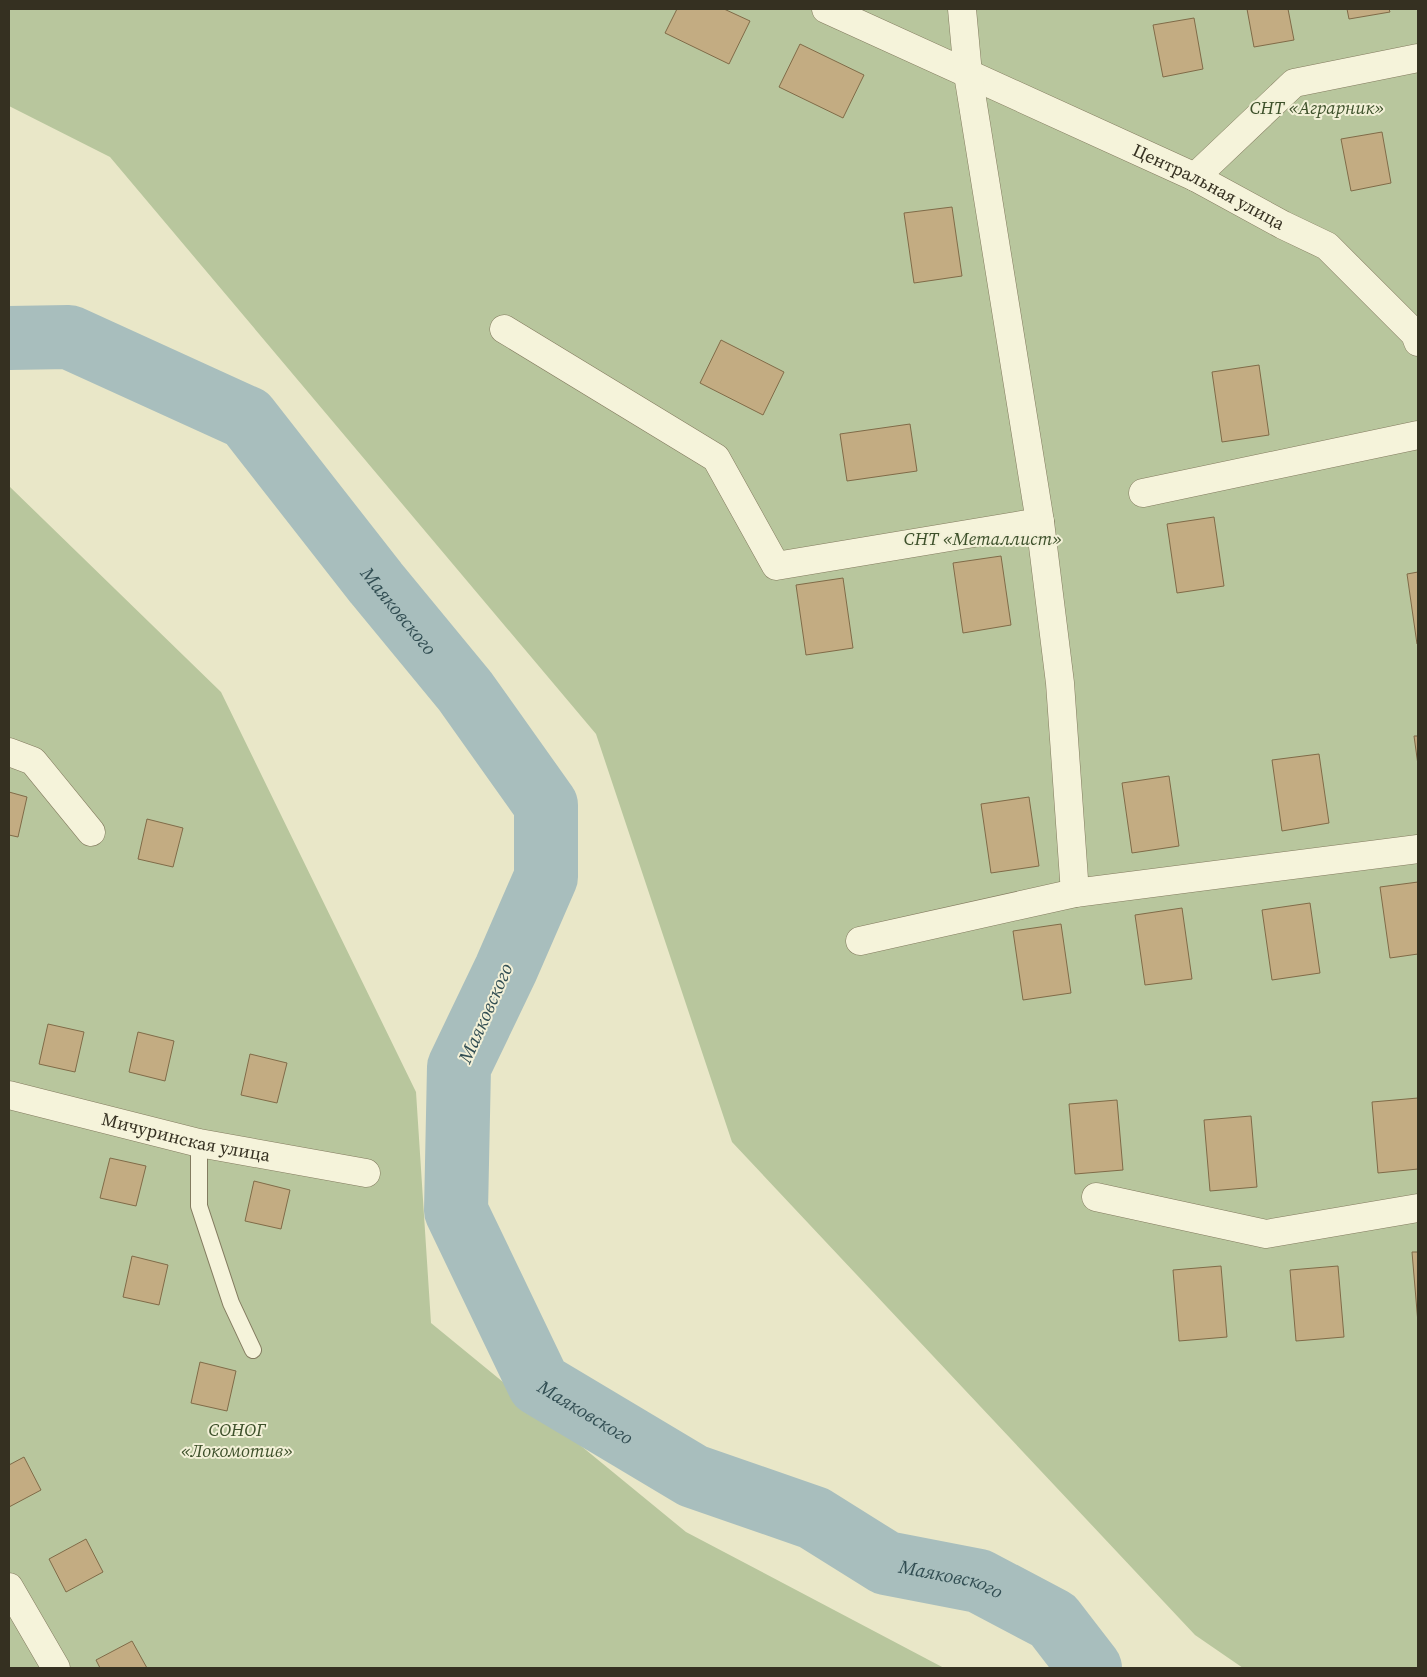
<svg xmlns="http://www.w3.org/2000/svg" width="1427" height="1677" font-family="'Source Serif 4',serif">
<style>
.green{fill:#b8c69d}
.lines{fill:none;stroke-linecap:round;stroke-linejoin:round}
.river{stroke:#a8bebd;stroke-width:64}
.building{fill:#c3ac82;stroke:#806b48}
.lane-casing{stroke:#837b5f;stroke-width:18}
.street-casing{stroke:#837b5f;stroke-width:29}
.lane{stroke:#f5f3da;stroke-width:16}
.street{stroke:#f5f3da;stroke-width:28}
.labels{text-anchor:middle;stroke-width:4;stroke-linejoin:round;paint-order:stroke}
.park-label{font-size:18px;font-style:italic;fill:#3d502a;stroke:#f2f0d7}
.street-label{font-size:18px;fill:#353021;stroke:#f2f0d7}
.water-label{font-size:19px;font-style:italic;fill:#324e53;stroke:#f2f0d7}
</style>
<rect width="100%" height="100%" fill="#e9e7c8"/>
<path class="green" d="M 9,9 L 1418,9 L 1418,1668 L 1243,1668 L 1195,1635 L 732,1142 L 596,734 L 110,157 L 9,106 Z
M 9,486 L 221,692 L 416,1092 L 431,1323 L 686,1532 L 944,1668 L 9,1668 Z"/>
<g class="lines">
<path class="river" id="s1" d="M 9,338 L 69,337 L 247,418 L 376,583 L 465,691 L 546,805 L 546,877 L 506,969 L 459,1067 L 456,1211 L 539,1384 L 693,1476 L 814,1518 L 886,1563 L 979,1581 L 1053,1620 L 1090,1668"/>
</g>
<path class="building" d="M 677,9 L 724,9 L 750,21 L 729,64 L 665,33 Z
M 1247,9 L 1288,9 L 1294,40 L 1254,47 Z
M 1347,9 L 1389,9 L 1390,12 L 1349,19 Z
M 1194,18 L 1203,69 L 1163,77 L 1153,25 Z
M 800,44 L 864,75 L 843,118 L 779,87 Z
M 1382,132 L 1391,183 L 1351,191 L 1341,139 Z
M 952,207 L 962,276 L 914,283 L 904,213 Z
M 721,340 L 784,372 L 763,415 L 700,383 Z
M 1259,365 L 1269,435 L 1222,442 L 1212,372 Z
M 910,424 L 917,471 L 847,481 L 840,434 Z
M 1214,517 L 1224,586 L 1177,593 L 1167,524 Z
M 1001,556 L 1011,625 L 963,633 L 953,563 Z
M 1418,572 L 1418,643 L 1417,644 L 1407,574 Z
M 843,578 L 853,648 L 806,655 L 796,585 Z
M 1414,736 L 1418,736 L 1418,765 Z
M 1319,754 L 1329,823 L 1282,831 L 1272,760 Z
M 1169,776 L 1179,846 L 1132,853 L 1122,783 Z
M 9,792 L 27,797 L 18,837 L 9,835 Z
M 1029,797 L 1039,866 L 991,873 L 981,804 Z
M 147,819 L 183,828 L 173,867 L 138,859 Z
M 1418,882 L 1418,954 L 1390,958 L 1380,887 Z
M 1310,903 L 1320,973 L 1272,980 L 1262,910 Z
M 1182,908 L 1192,979 L 1145,985 L 1135,915 Z
M 1061,924 L 1071,993 L 1023,1000 L 1013,931 Z
M 48,1024 L 84,1032 L 75,1072 L 39,1064 Z
M 138,1032 L 174,1041 L 165,1081 L 129,1072 Z
M 250,1054 L 287,1063 L 277,1103 L 241,1095 Z
M 1418,1098 L 1418,1169 L 1378,1173 L 1372,1102 Z
M 1117,1100 L 1123,1170 L 1075,1174 L 1069,1104 Z
M 1251,1116 L 1257,1187 L 1210,1191 L 1204,1120 Z
M 110,1158 L 146,1166 L 136,1206 L 100,1198 Z
M 254,1181 L 290,1190 L 281,1229 L 245,1221 Z
M 1412,1252 L 1418,1252 L 1418,1323 Z
M 132,1256 L 168,1265 L 159,1305 L 123,1297 Z
M 1221,1266 L 1227,1337 L 1179,1341 L 1173,1270 Z
M 1338,1266 L 1344,1337 L 1296,1341 L 1290,1270 Z
M 200,1362 L 236,1371 L 227,1411 L 191,1403 Z
M 24,1457 L 41,1490 L 9,1507 L 9,1465 Z
M 86,1539 L 103,1572 L 66,1592 L 49,1559 Z
M 132,1641 L 147,1668 L 100,1668 L 96,1660 Z"/>
<g class="lines">
<defs>
<path id="lane" d="M 199,1143 L 199,1206 L 231,1303 L 253,1350"/>
<g id="street">
<path id="s2" d="M 826,9 L 1195,177 L 1283,225 L 1327,246 L 1415,334 L 1418,342"/>
<path d="M 962,9 L 968,74 L 1040,522 L 1060,683 L 1075,893"/>
<path d="M 1195,177 L 1294,83 L 1418,58"/>
<path d="M 504,329 L 716,458 L 776,566 L 1040,522"/>
<path d="M 1143,493 L 1418,435"/>
<path d="M 9,752 L 33,761 L 91,832"/>
<path d="M 860,941 L 1075,893 L 1418,849"/>
<path id="s3" d="M 9,1095 L 199,1143 L 366,1173"/>
<path d="M 1096,1197 L 1266,1234 L 1418,1208"/>
<path d="M 9,1587 L 56,1668"/>
</g>
</defs>
<use href="#lane" class="lane-casing"/>
<use href="#street" class="street-casing"/>
<use href="#lane" class="lane"/>
<use href="#street" class="street"/>
</g>
<g class="labels">
<g class="park-label">
<text x="1317" y="114">СНТ «Аграрник»</text>
<text x="983" y="545">СНТ «Металлист»</text>
<text x="237" y="1436">СОНОГ<tspan x="237" dy="21">«Локомотив»</tspan></text>
</g>
<g class="street-label">
<text dy="6" stroke="none"><textPath href="#s2" startOffset="422">Центральная улица</textPath></text>
<text dy="6" stroke="none"><textPath href="#s3" startOffset="182">Мичуринская улица</textPath></text>
</g>
<g class="water-label">
<text dy="7" stroke="none"><textPath href="#s1" startOffset="501">Маяковского</textPath></text>
<text transform="translate(485 1013) rotate(-66)" y="7">Маяковского</text>
<text dy="7" stroke="none"><textPath href="#s1" startOffset="1416">Маяковского</textPath></text>
<text dy="7" stroke="none"><textPath href="#s1" startOffset="1821">Маяковского</textPath></text>
</g>
</g>
<rect width="1427" height="1677" fill="none" stroke="#353021" stroke-width="20"/>
</svg>
